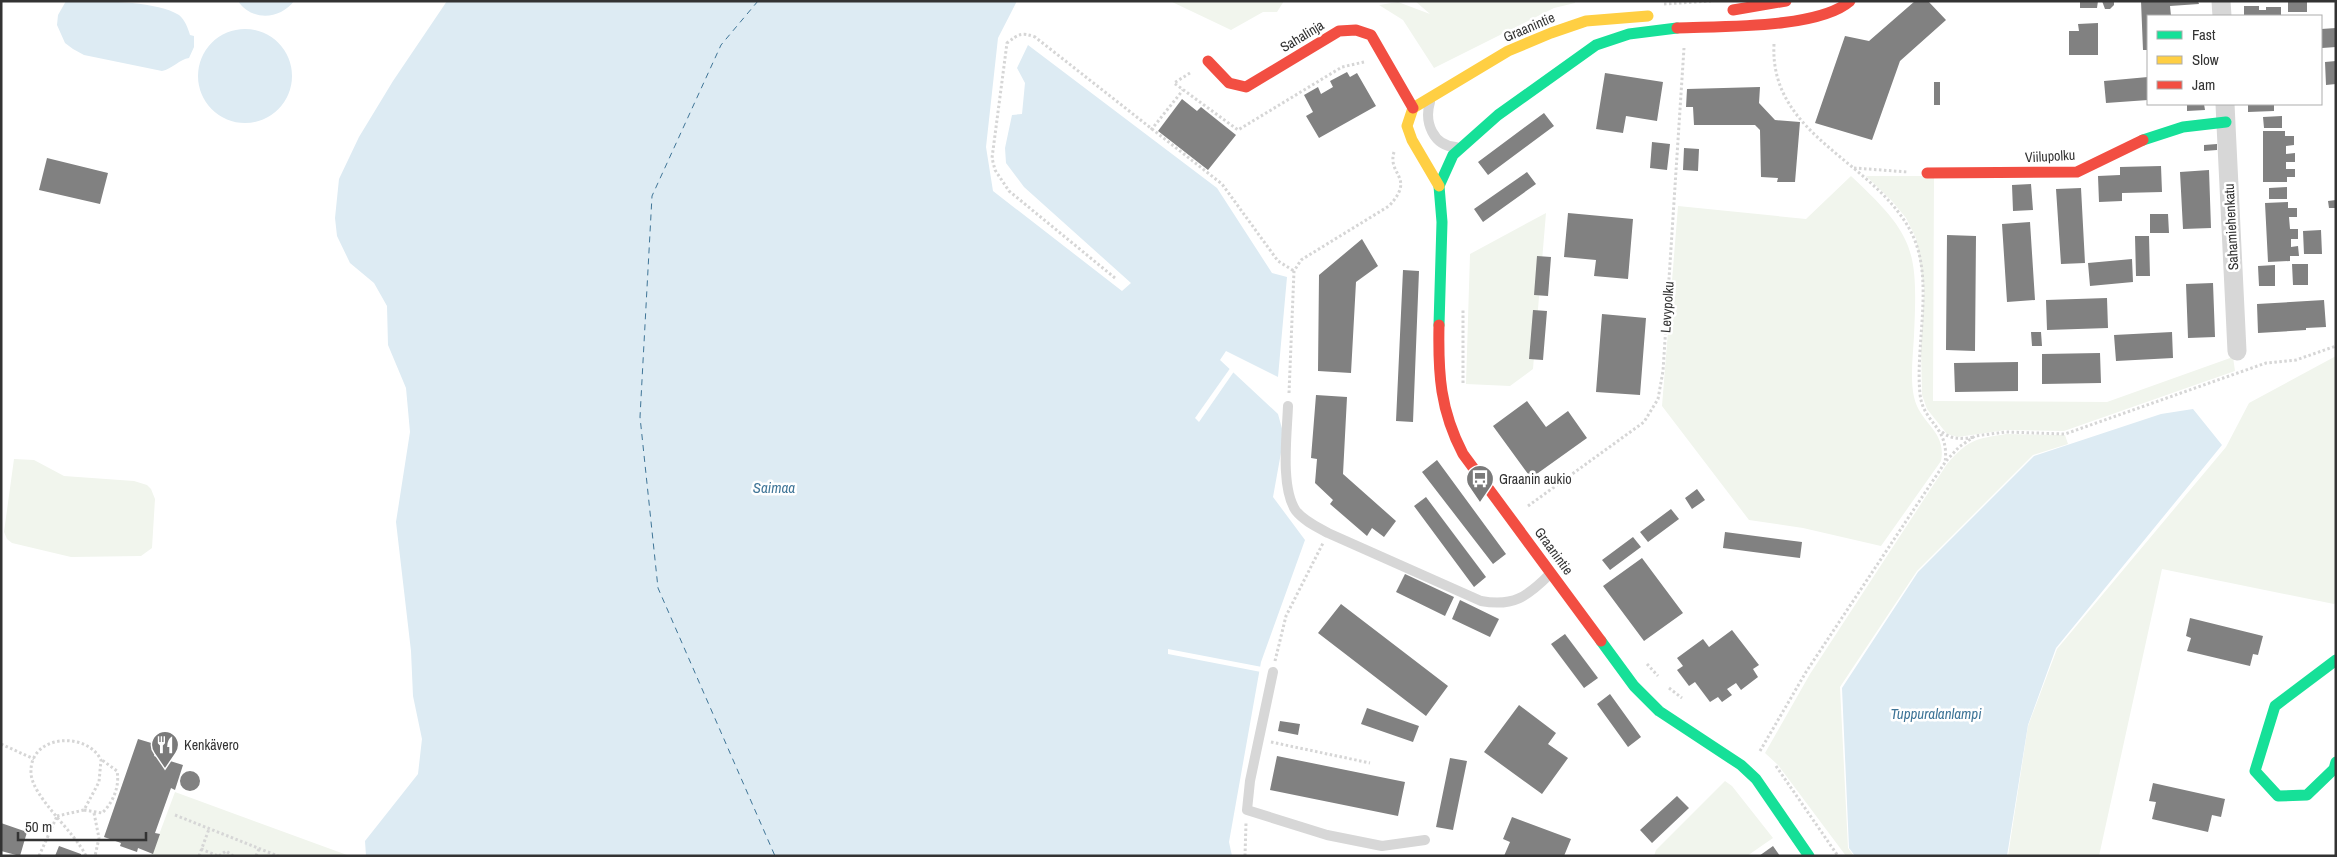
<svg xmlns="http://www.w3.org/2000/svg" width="2337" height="857" font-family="'Archivo Narrow',sans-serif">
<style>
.green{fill:#f1f5ed}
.water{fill:#ddebf3}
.pier{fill:#fff}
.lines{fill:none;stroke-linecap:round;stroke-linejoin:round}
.ferry{stroke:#3f7597;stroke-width:1;stroke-dasharray:6 5;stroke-linecap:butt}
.building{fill:#818181}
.path{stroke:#d6d6d6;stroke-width:3;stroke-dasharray:2.5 2.5;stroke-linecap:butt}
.lane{stroke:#d7d7d7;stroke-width:10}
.street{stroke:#d7d7d7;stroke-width:19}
.fast{stroke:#16e098;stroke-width:11}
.slow{stroke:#ffcf43;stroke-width:11}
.jam{stroke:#f24e42;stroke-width:11}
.labels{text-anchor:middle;stroke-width:5;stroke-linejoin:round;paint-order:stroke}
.street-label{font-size:14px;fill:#333;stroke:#fff}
.poi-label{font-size:14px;fill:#333;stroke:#fff;text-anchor:start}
.water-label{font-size:15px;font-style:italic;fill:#3f7597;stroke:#fff}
</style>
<rect width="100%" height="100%" fill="#fff"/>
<path class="green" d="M 1170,1 L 1284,1 L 1277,12 L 1263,12 L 1231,30 Z
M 1415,1 L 1575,1 L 1575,3 L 1554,8 L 1434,68 L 1403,20 L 1379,5 L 1398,2 L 1430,14 Z
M 1851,176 C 1915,236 1918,249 1914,336 C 1913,355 1910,379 1914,397 C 1920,424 1947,431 1941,461 L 1881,546 L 1803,528 L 1749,520 L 1662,406 L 1678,206 L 1806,219 Z
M 1866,176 L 1934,176 L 1933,401 L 2107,402 L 2233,357 L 2235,371 L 2064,431 L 2006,430 L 1958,437 L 1947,434 L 1927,409 L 1922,395 L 1921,349 L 1924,289 L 1916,238 L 1906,218 L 1892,201 Z
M 1546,213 L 1533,369 L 1510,386 L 1466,384 L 1470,254 Z
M 2336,356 L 2336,602 L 2334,604 L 2162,569 L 2099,856 L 2008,856 L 2028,726 L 2057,649 L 2226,447 L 2249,403 Z
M 2006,434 L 2065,435 L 2068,444 L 2033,455 L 1917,571 L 1840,687 L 1848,848 L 1854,856 L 1846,856 L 1778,765 L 1765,753 L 1810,674 L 1947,464 C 1968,440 1974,439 2006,434 Z
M 14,459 L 34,460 L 64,476 L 134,481 L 147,485 L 151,489 L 155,499 L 152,548 L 141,556 L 71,557 L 12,543 L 7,539 L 4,532 Z
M 1725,781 L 1732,786 L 1773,838 L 1747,856 L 1654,856 L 1656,850 Z
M 175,792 L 347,855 L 346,856 L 151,856 Z"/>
<path class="water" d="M 66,1 C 96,1 155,0 179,15 C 185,20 188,28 190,35 L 194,36 L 194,47 L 189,58 C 180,59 172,69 162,71 L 84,55 L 73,49 L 65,43 L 57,25 L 58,15 Z
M 238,1 L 294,1 C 280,20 251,21 238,1 Z
M 447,1 L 1017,1 L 998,38 L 986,147 L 993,191 L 1122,291 L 1131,283 L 1024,187 L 1006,163 L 1005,148 L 1012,115 L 1022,114 L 1025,83 L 1017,68 L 1028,45 L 1217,188 L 1272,273 L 1287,277 L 1278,377 L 1226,351 L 1220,360 L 1278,414 L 1284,436 L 1273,497 L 1305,540 L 1261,662 L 1229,842 L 1232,856 L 366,856 L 365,841 L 418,774 L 422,739 L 413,696 L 411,651 L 396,522 L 410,432 L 406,388 L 388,345 L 387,306 L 374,283 L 350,263 L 337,236 L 335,218 L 339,179 L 359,137 L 393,81 Z
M198 76a47 47 0 1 1 94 0a47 47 0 1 1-94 0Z
M 2193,409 L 2222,445 L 2056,648 L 2028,725 L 2007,856 L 1855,856 L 1849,848 L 1842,688 L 1918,572 L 2034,456 L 2161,414 Z"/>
<path class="pier" d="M 1231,367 L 1235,370 L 1199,422 L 1195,418 Z
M 1168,649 L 1262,667 L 1261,672 L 1168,654 Z"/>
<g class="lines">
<path class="ferry" d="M 758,1 L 721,45 L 652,196 L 640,417 L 658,588 L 775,856"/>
</g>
<path class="building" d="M 1915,1 L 1928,1 L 1946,20 L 1900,61 L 1872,140 L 1815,123 L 1845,36 L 1869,41 Z
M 2080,1 L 2098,1 L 2097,8 L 2080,8 Z
M 2102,1 L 2114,1 L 2114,5 L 2110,9 L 2105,9 Z
M 2141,1 L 2198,1 L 2199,4 L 2170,6 L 2171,16 L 2148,16 L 2148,50 L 2143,50 Z
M 2288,1 L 2307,1 L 2307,12 L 2288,12 Z
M 2244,6 L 2259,6 L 2259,10 L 2266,10 L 2266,7 L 2281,7 L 2281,16 L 2244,16 Z
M 2098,23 L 2098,55 L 2069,55 L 2069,31 L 2079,31 L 2078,24 Z
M 2336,28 L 2336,47 L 2322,48 L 2321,29 Z
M 2336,61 L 2336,84 L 2326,85 L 2325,62 Z
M 1347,72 L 1350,77 L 1357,73 L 1376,106 L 1319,138 L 1306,116 L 1313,112 L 1304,95 L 1318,87 L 1321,94 L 1333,87 L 1330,81 Z
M 1605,73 L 1663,82 L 1657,121 L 1626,116 L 1623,133 L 1596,129 Z
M 2148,77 L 2148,100 L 2106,103 L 2104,81 Z
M 1934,82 L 1940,82 L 1940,105 L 1934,105 Z
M 1760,87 L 1759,103 L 1775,120 L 1800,122 L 1795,182 L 1777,182 L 1778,178 L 1761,177 L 1760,130 L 1755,125 L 1694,125 L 1693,107 L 1686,107 L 1687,89 Z
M 1182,99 L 1197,111 L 1201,107 L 1236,135 L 1208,170 L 1158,131 Z
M 2187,104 L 2204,104 L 2205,110 L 2187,111 Z
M 2248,104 L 2274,104 L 2274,111 L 2248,112 Z
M 1544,113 L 1554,126 L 1488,175 L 1478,162 Z
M 2282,116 L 2282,128 L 2264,128 L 2263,117 Z
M 2263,131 L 2285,131 L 2285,136 L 2294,136 L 2294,145 L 2286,146 L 2286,154 L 2295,153 L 2295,162 L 2286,162 L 2286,169 L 2295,169 L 2295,177 L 2287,177 L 2287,182 L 2263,182 Z
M 1652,142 L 1670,144 L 1667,170 L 1650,168 Z
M 2217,144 L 2217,150 L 2204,151 L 2204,145 Z
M 1684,148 L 1699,149 L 1698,171 L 1683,170 Z
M 47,158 L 108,173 L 100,204 L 39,190 Z
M 2161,166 L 2162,192 L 2122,193 L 2122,201 L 2099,202 L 2098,176 L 2120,175 L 2120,167 Z
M 2209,170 L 2211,228 L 2183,229 L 2180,172 Z
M 1527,172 L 1536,184 L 1483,222 L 1474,209 Z
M 2031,184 L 2033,210 L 2013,211 L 2012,185 Z
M 2287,187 L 2287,199 L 2269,199 L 2269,188 Z
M 2081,188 L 2085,263 L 2061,264 L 2056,189 Z
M 2336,200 L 2336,208 L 2329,208 L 2328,201 Z
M 2288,202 L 2288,208 L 2297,208 L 2297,217 L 2289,217 L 2290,229 L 2298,229 L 2298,239 L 2291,239 L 2291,247 L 2298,246 L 2299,256 L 2290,256 L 2290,261 L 2268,262 L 2265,203 Z
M 1568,213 L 1633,219 L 1628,279 L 1594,276 L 1596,260 L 1564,257 Z
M 2150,214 L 2168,214 L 2169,233 L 2150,233 Z
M 2030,222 L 2035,300 L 2007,302 L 2002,224 Z
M 2321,230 L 2322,254 L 2304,254 L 2303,231 Z
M 1947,235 L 1976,236 L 1975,351 L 1946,350 Z
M 2135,236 L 2149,236 L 2150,276 L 2136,276 Z
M 1362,239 L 1378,266 L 1356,282 L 1351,373 L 1318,371 L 1319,275 Z
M 1537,256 L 1551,257 L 1548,296 L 1534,295 Z
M 2132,259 L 2133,282 L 2090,286 L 2088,263 Z
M 2292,264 L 2308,264 L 2308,285 L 2293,285 Z
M 2275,265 L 2275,286 L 2259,286 L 2258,266 Z
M 1403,270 L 1419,271 L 1413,422 L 1396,421 Z
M 2213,283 L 2215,337 L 2188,338 L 2186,284 Z
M 2107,298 L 2108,328 L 2047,330 L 2046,300 Z
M 2324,300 L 2326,327 L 2306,328 L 2306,330 L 2258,333 L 2257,304 Z
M 1533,310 L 1547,311 L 1543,360 L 1529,359 Z
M 1602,314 L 1646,318 L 1640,395 L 1596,392 Z
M 2031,332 L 2041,332 L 2042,346 L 2032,346 Z
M 2172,332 L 2173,358 L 2116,361 L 2114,335 Z
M 2100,353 L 2101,383 L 2042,384 L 2042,354 Z
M 2018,362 L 2018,391 L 1955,392 L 1954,363 Z
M 1316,395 L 1347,397 L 1343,474 L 1396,521 L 1384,537 L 1372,528 L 1367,536 L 1330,504 L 1333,500 L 1315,483 L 1317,459 L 1311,458 Z
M 1527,401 L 1546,427 L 1568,411 L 1587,438 L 1531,478 L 1493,426 Z
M 1437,460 L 1506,554 L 1493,564 L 1422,472 Z
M 1697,489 L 1705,500 L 1692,509 L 1685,498 Z
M 1426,497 L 1486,577 L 1474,587 L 1414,506 Z
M 1671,509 L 1679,519 L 1648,542 L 1640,532 Z
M 1725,532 L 1802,542 L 1800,558 L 1723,548 Z
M 1633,537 L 1641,547 L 1610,570 L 1602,560 Z
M 1642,558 L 1683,613 L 1644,641 L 1603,586 Z
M 1405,574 L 1454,597 L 1445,616 L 1396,592 Z
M 1460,600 L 1499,619 L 1490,637 L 1452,619 Z
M 1341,604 L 1448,686 L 1426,716 L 1318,633 Z
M 2190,618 L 2263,636 L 2258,655 L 2253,654 L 2250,666 L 2187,651 L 2191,638 L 2186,636 Z
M 1732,630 L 1759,665 L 1753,669 L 1758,677 L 1741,690 L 1736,683 L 1727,689 L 1732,695 L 1722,702 L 1718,697 L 1710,702 L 1695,682 L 1689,686 L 1677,670 L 1683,666 L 1677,658 L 1703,639 L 1709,647 Z
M 1565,634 L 1598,678 L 1584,688 L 1551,644 Z
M 1610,694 L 1641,737 L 1628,747 L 1597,704 Z
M 1519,705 L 1556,733 L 1548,744 L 1568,758 L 1542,794 L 1484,752 Z
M 1367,708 L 1419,726 L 1413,742 L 1361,724 Z
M 1280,721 L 1300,724 L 1298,735 L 1278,731 Z
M 138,739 L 158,745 L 154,756 L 183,765 L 175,790 L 171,788 L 155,833 L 160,834 L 153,854 L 138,848 L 137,852 L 120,846 L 121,843 L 104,837 Z
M 1277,756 L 1405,782 L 1398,816 L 1270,790 Z
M 1450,758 L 1467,761 L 1453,830 L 1436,827 Z
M180 781a10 10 0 1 1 20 0a10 10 0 1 1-20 0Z
M 2153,783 L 2225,799 L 2221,817 L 2212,815 L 2208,832 L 2152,819 L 2156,802 L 2149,801 Z
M 1677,796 L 1689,808 L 1652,843 L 1640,830 Z
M 1512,817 L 1571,839 L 1564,856 L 1504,856 L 1510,842 L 1503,839 Z
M 1,823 L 27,832 L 20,856 L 1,851 Z
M 59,846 L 81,854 L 81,856 L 55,856 Z
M 1773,846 L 1780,856 L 1759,856 Z"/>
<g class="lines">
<path class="path" d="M 1664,4 L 1711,1
M 1774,44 C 1769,138 1878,161 1913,236 C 1934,282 1915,345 1920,394 C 1923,424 1950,426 1945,463
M 1190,73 L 1174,83 L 1238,130 L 1342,67 L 1364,62
M 1151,130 L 1183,90
M 1854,168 L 1908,172
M 1115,278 L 1009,191 L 995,170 L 992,158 L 1007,43 C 1018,34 1022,32 1035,37 L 1222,184 L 1278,261 L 1294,271
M 1463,383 L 1463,309
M 1289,393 L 1294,271 L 1301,260 L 1389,206 C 1416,177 1387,175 1394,152
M 1942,432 C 1952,440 1962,439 1974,437
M 1528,506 L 1644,422 L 1658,399 L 1663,371 L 1684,48
M 1275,661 L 1286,616 L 1323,543
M 1647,664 L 1658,676
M 1669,688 L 1682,698
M 1271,742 L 1370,763
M 1,744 L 34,759
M 1760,751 L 1806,672 L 1946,461 L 1959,447 L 1975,436 L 2006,432 L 2065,434 L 2266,363 L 2296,360 L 2336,346
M 1776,766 L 1838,856
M 84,810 L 102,813 C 113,803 120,786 117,771 L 102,760
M 94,813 L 99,838 L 95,856
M 175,815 L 278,856
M 57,816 L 84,810 L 99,782 L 101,760 C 87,731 29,734 31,773 C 32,797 75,832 86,856
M 201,849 L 218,856
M 39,856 L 57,816
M 199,856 L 209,829
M 219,856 L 226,851 L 233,856
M 256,856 L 259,849
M 1245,856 L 1246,823"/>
<path class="lane" d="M 1430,102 C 1424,122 1433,146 1456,147
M 1288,406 C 1287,434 1280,488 1296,511 C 1304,521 1317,527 1328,533 L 1481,601 C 1513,607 1527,597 1550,574
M 1273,672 L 1250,781 L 1247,810 L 1327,835 L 1382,846 L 1425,840"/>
<path class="street" d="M 2221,1 L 2222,16
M 2225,104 L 2237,351"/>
<path class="fast" d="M 2143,140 L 2183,127 L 2226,122
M 1439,325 L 1442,222 L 1439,186 L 1453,155 L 1498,115 L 1596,45 L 1629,34 L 1677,28
M 1601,641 L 1634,686 L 1659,711 L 1741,765 L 1756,779 L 1809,856
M 2336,660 L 2275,706 L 2255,771 L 2278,796 L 2307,795 L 2334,769 L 2336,762"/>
<path class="slow" d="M 1439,186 L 1412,140 L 1407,126 L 1413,108 L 1508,51 L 1551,33 L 1586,21 L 1648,16"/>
<path class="jam" d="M 1733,10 L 1786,1
M 1677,28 C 1720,26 1818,29 1850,1
M 1208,61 L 1229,83 L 1246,87 L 1339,31 L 1356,30 L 1371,35 L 1413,108
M 1927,173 L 2077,172 L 2143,140
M 1439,325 C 1438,374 1440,410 1463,454 L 1601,641"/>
</g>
<defs>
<symbol id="bus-pin" viewBox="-11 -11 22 30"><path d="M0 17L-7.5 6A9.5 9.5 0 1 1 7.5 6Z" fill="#7a7a7a" stroke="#fff"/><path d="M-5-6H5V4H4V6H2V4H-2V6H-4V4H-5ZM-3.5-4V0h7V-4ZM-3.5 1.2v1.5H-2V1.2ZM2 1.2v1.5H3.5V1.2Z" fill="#fff"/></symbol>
<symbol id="restaurant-pin" viewBox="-11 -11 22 30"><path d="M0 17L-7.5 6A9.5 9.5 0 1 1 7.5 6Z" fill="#7a7a7a" stroke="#fff"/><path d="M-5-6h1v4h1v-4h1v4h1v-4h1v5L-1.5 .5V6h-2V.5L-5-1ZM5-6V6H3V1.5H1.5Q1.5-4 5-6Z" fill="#fff"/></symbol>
</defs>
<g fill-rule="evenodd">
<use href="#bus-pin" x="1464" y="463" width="32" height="43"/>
<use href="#restaurant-pin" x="149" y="729" width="32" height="43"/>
</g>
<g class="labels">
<g class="street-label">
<text transform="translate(1529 27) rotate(-23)" y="5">Graanintie</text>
<text transform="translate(1302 36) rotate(-31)" y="5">Sahalinja</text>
<text transform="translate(2050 156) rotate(-3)" y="5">Viilupolku</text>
<text transform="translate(2231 227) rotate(-93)" y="5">Sahamiehenkatu</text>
<text transform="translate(1667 307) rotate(-86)" y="5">Levypolku</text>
<text transform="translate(1554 551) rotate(54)" y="5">Graanintie</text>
</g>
<g class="poi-label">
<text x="1499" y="484">Graanin aukio</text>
<text x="184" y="750">Kenkävero</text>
</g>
<g class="water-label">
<text x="774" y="493">Saimaa</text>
<text x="1936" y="719">Tuppuralanlampi</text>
</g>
</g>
<rect width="2337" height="857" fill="none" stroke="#333333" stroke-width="5"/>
<rect x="2147" y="15" width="175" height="90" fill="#ffffff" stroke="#adadad"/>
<rect x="2157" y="31" width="25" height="8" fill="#16e098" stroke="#adadad"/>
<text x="2192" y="40" font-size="15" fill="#333333">Fast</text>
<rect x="2157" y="56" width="25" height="8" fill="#ffcf43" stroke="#adadad"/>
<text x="2192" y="65" font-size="15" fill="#333333">Slow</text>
<rect x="2157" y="81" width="25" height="8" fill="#f24e42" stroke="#adadad"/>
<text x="2192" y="90" font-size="15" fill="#333333">Jam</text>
<path d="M18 832v8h128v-8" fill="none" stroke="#333333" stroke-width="2.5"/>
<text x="25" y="832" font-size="15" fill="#333333" stroke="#ffffff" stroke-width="4" paint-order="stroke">50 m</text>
</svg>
